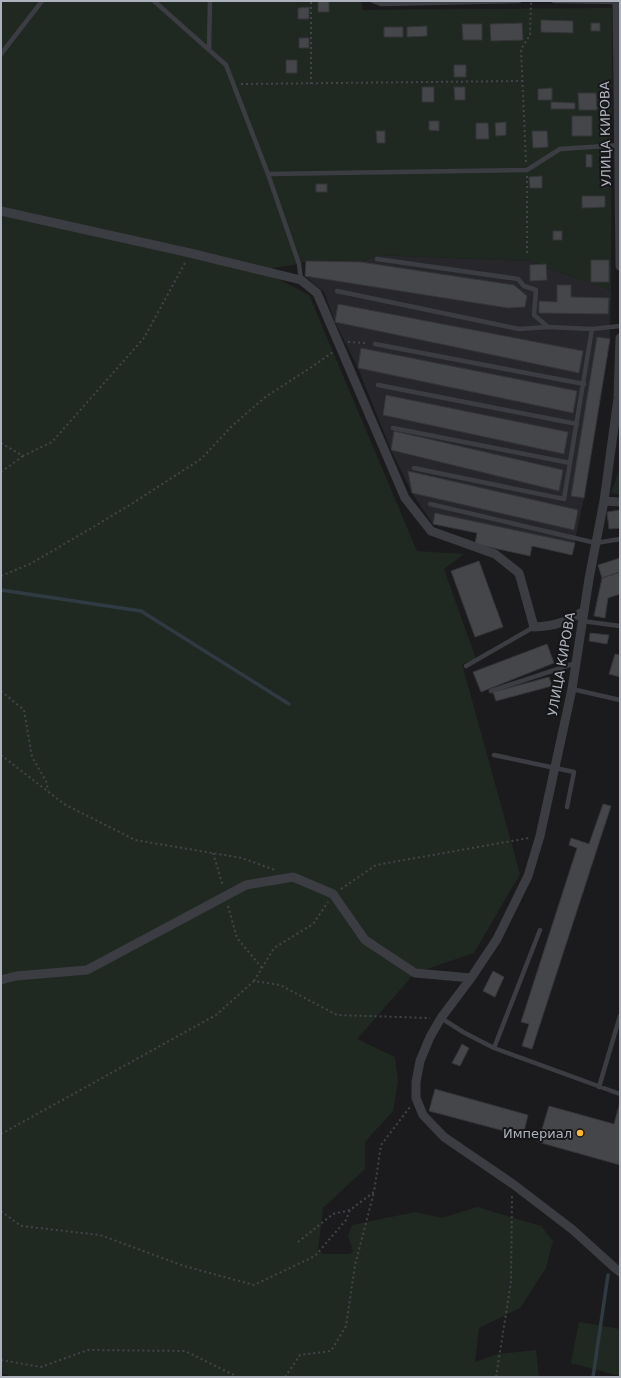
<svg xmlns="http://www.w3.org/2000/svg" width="621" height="1378" font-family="'DejaVu Sans',sans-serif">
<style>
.built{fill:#27272b}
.green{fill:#202921}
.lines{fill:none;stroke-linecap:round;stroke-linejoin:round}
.stream{stroke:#2f3a43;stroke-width:3.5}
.building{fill:#45464a;stroke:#35353a}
.path{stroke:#41444a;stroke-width:2;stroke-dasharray:2 3;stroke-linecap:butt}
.service{stroke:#3b3d43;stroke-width:4.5}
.minor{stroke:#3b3d43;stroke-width:9}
.poi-dot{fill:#feb732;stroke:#161618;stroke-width:1.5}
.labels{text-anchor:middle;stroke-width:4;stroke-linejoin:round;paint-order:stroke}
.street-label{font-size:13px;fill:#adb2bd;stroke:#161618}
.poi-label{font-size:13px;fill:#adb2bd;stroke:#161618;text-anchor:end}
</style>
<rect width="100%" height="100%" fill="#1b1b1d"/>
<path class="built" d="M 377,255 L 528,261 L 611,290 L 610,339 L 584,498 L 572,555 L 532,546 L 530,556 L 475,544 L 477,533 L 433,524 L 412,493 L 391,450 L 358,368 L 335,322 L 324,292 L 305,276 L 306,261 L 361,262 Z"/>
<path class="green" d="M 1,1 L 362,1 L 362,10 L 612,8 L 611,290 L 528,261 L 377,255 L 361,262 L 306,261 L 299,264 L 261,270 L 309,295 L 417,551 L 464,554 L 444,569 L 476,659 L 462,664 L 520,874 L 474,953 L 415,973 L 357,1039 L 395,1057 L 398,1082 L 393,1111 L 365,1142 L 365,1169 L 323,1208 L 318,1250 L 324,1254 L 350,1254 L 353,1251 L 348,1236 L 352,1225 L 415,1212 L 442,1218 L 477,1207 L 541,1226 L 553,1241 L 546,1268 L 520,1308 L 479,1328 L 475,1362 L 498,1354 L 536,1350 L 539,1377 L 13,1377 L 1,1373 Z
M 620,468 L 620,495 L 611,493 Z
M 579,1322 L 620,1329 L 620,1376 L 571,1363 Z"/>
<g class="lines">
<path class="stream" d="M 1,590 L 141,611 L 289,704
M 593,1377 L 608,1275"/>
</g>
<path class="building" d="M 318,1 L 329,1 L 329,12 L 318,12 Z
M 309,7 L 309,19 L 298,19 L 298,8 Z
M 541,20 L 573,21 L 573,33 L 541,32 Z
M 522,23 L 523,40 L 491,41 L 490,24 Z
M 591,23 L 600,23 L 600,31 L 591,31 Z
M 462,24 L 482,24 L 482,40 L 463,40 Z
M 427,26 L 427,36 L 407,37 L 407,27 Z
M 384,27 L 403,27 L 403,37 L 384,37 Z
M 299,38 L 309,38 L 309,48 L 299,48 Z
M 286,60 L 297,60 L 297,73 L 286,73 Z
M 454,65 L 466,65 L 466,77 L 454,77 Z
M 422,87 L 434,87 L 434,102 L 422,102 Z
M 454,87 L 465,87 L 465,100 L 455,100 Z
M 552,88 L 552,100 L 538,100 L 538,89 Z
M 578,93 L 596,93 L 597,110 L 579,110 Z
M 551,102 L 575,103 L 575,109 L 551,109 Z
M 572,116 L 592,116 L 592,136 L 572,136 Z
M 429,121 L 439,121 L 439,131 L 429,130 Z
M 506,122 L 506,135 L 496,136 L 495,123 Z
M 476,123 L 488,123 L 489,139 L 476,139 Z
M 376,131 L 385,131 L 385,143 L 377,143 Z
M 532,131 L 547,131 L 548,147 L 533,148 Z
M 586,154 L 592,155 L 592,167 L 586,167 Z
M 542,176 L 542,188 L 530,188 L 529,177 Z
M 316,184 L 327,184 L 327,192 L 316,192 Z
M 582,196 L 605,196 L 605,207 L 582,208 Z
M 553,231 L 562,231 L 562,240 L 553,240 Z
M 591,260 L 609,260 L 609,282 L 591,282 Z
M 306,261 L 361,262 L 514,285 L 527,296 L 525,307 L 508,308 L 305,276 Z
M 546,264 L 547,280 L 530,281 L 530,265 Z
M 557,285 L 571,285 L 571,297 L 609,298 L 608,314 L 539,313 L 539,301 L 557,302 Z
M 338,304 L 583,351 L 579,373 L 335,322 Z
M 597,337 L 610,339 L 584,498 L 571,496 Z
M 361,348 L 577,391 L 573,413 L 358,368 Z
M 386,395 L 568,432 L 564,454 L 383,415 Z
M 394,431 L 563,470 L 559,491 L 391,450 Z
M 408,471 L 578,510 L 574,530 L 412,493 Z
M 620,510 L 620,528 L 609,529 L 607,512 Z
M 435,513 L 575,543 L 572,555 L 532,546 L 530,556 L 475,544 L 477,533 L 433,524 Z
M 620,558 L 620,572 L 602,578 L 598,565 Z
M 479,561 L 503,627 L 475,637 L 451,571 Z
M 620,572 L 620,594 L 608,598 L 605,618 L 594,616 L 602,578 Z
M 590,633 L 609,635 L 607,644 L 589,641 Z
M 547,644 L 554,663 L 481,692 L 473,672 Z
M 615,654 L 620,655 L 620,677 L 609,674 Z
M 549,677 L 552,686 L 496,701 L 493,692 Z
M 603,804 L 611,806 L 532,1049 L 522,1046 L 529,1024 L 521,1022 L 577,848 L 569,845 L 571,838 L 589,844 Z
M 493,971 L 504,977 L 495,997 L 483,991 Z
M 462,1044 L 469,1048 L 460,1066 L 452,1063 Z
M 435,1089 L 528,1115 L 523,1136 L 429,1111 Z
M 620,1102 L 620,1165 L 538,1142 L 549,1106 L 614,1124 Z"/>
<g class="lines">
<path class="path" d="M 241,84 L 522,81
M 311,84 L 311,1
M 526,162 L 521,49 L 530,35 L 531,1
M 527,176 L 527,255
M 348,342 L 367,343
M 1,443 L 23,456 L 52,442 L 144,338 L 186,261
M 1,472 L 23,456
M 1,544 L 1,551
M 1,576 L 30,564 L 95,526 L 133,503 L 201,459 L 232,426 L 264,398 L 313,366 L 333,352
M 1,691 L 24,710 L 32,757 L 46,781 L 48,791
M 1,755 L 64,804 L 135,840 L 242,858 L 275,870
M 213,853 L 223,886
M 341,889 L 376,865 L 529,838
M 228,906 L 237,938 L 262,968
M 254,981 L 274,948 L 313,924 L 328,902
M 1,1134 L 216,1015 L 254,981 L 280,985 L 337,1015 L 430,1018
M 1,1211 L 21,1226 L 100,1235 L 184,1266 L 254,1285 L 315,1256 L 346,1220 L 350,1210
M 298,1242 L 333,1214 L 350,1210 L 374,1192 L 381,1145 L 410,1107
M 1,1360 L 41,1367 L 88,1350 L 185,1351 L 238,1377
M 285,1377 L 300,1355 L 331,1351 L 346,1326 L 355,1265 L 374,1192
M 496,1377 L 511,1282 L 512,1195"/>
<path class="service" d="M 154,1 L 226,65 L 268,174 L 299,264 L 301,280
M 373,1 L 381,4 L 519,1
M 554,1 L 617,2
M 209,49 L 210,1
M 1,54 L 42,1
M 268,174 L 527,170 L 560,149 L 620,145
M 377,259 L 518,279 L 524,286 L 536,290 L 534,315 L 548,327
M 337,291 L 519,329 L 548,327 L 592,329 L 620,326
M 375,344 L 584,384
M 378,385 L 577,424
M 393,428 L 570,463
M 414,468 L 564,499 L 592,329
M 430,504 L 596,543 L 620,539
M 582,621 L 620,626
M 466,666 L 534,627
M 572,689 L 620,700
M 491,691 L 576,663
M 494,755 L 574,772 L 567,807
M 441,1018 L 463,1032 L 494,1048 L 620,1094
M 494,1048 L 540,930
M 599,1087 L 620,1016"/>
<path class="minor" d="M 617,1 L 620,266
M 1,211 L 190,253 L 301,280 L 317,293 L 405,498 L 431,531 L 495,554 L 519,573 L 534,627 C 555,626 566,622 584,611
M 620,338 L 618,398 L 604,501 L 589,579 L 572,689 L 540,836 L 528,876 L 497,939 L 471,978 L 441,1018 L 430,1037 L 420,1061 L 416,1082 L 416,1098 L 423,1115 L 444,1137 L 513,1184 L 573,1230 L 616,1269 L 620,1272
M 604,501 L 620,502
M 1,980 L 16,976 L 87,970 L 246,885 L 293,877 L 333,894 L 365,940 L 415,973 L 471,978"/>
</g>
<circle class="poi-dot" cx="580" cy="1133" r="4"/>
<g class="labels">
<g class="street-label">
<text transform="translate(605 134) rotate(-91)" y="5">УЛИЦА КИРОВА</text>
<text transform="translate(561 664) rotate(-80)" y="5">УЛИЦА КИРОВА</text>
</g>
<g class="poi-label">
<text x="572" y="1138">Империал</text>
</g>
</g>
<rect width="621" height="1378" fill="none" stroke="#adb2bd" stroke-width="4"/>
</svg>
